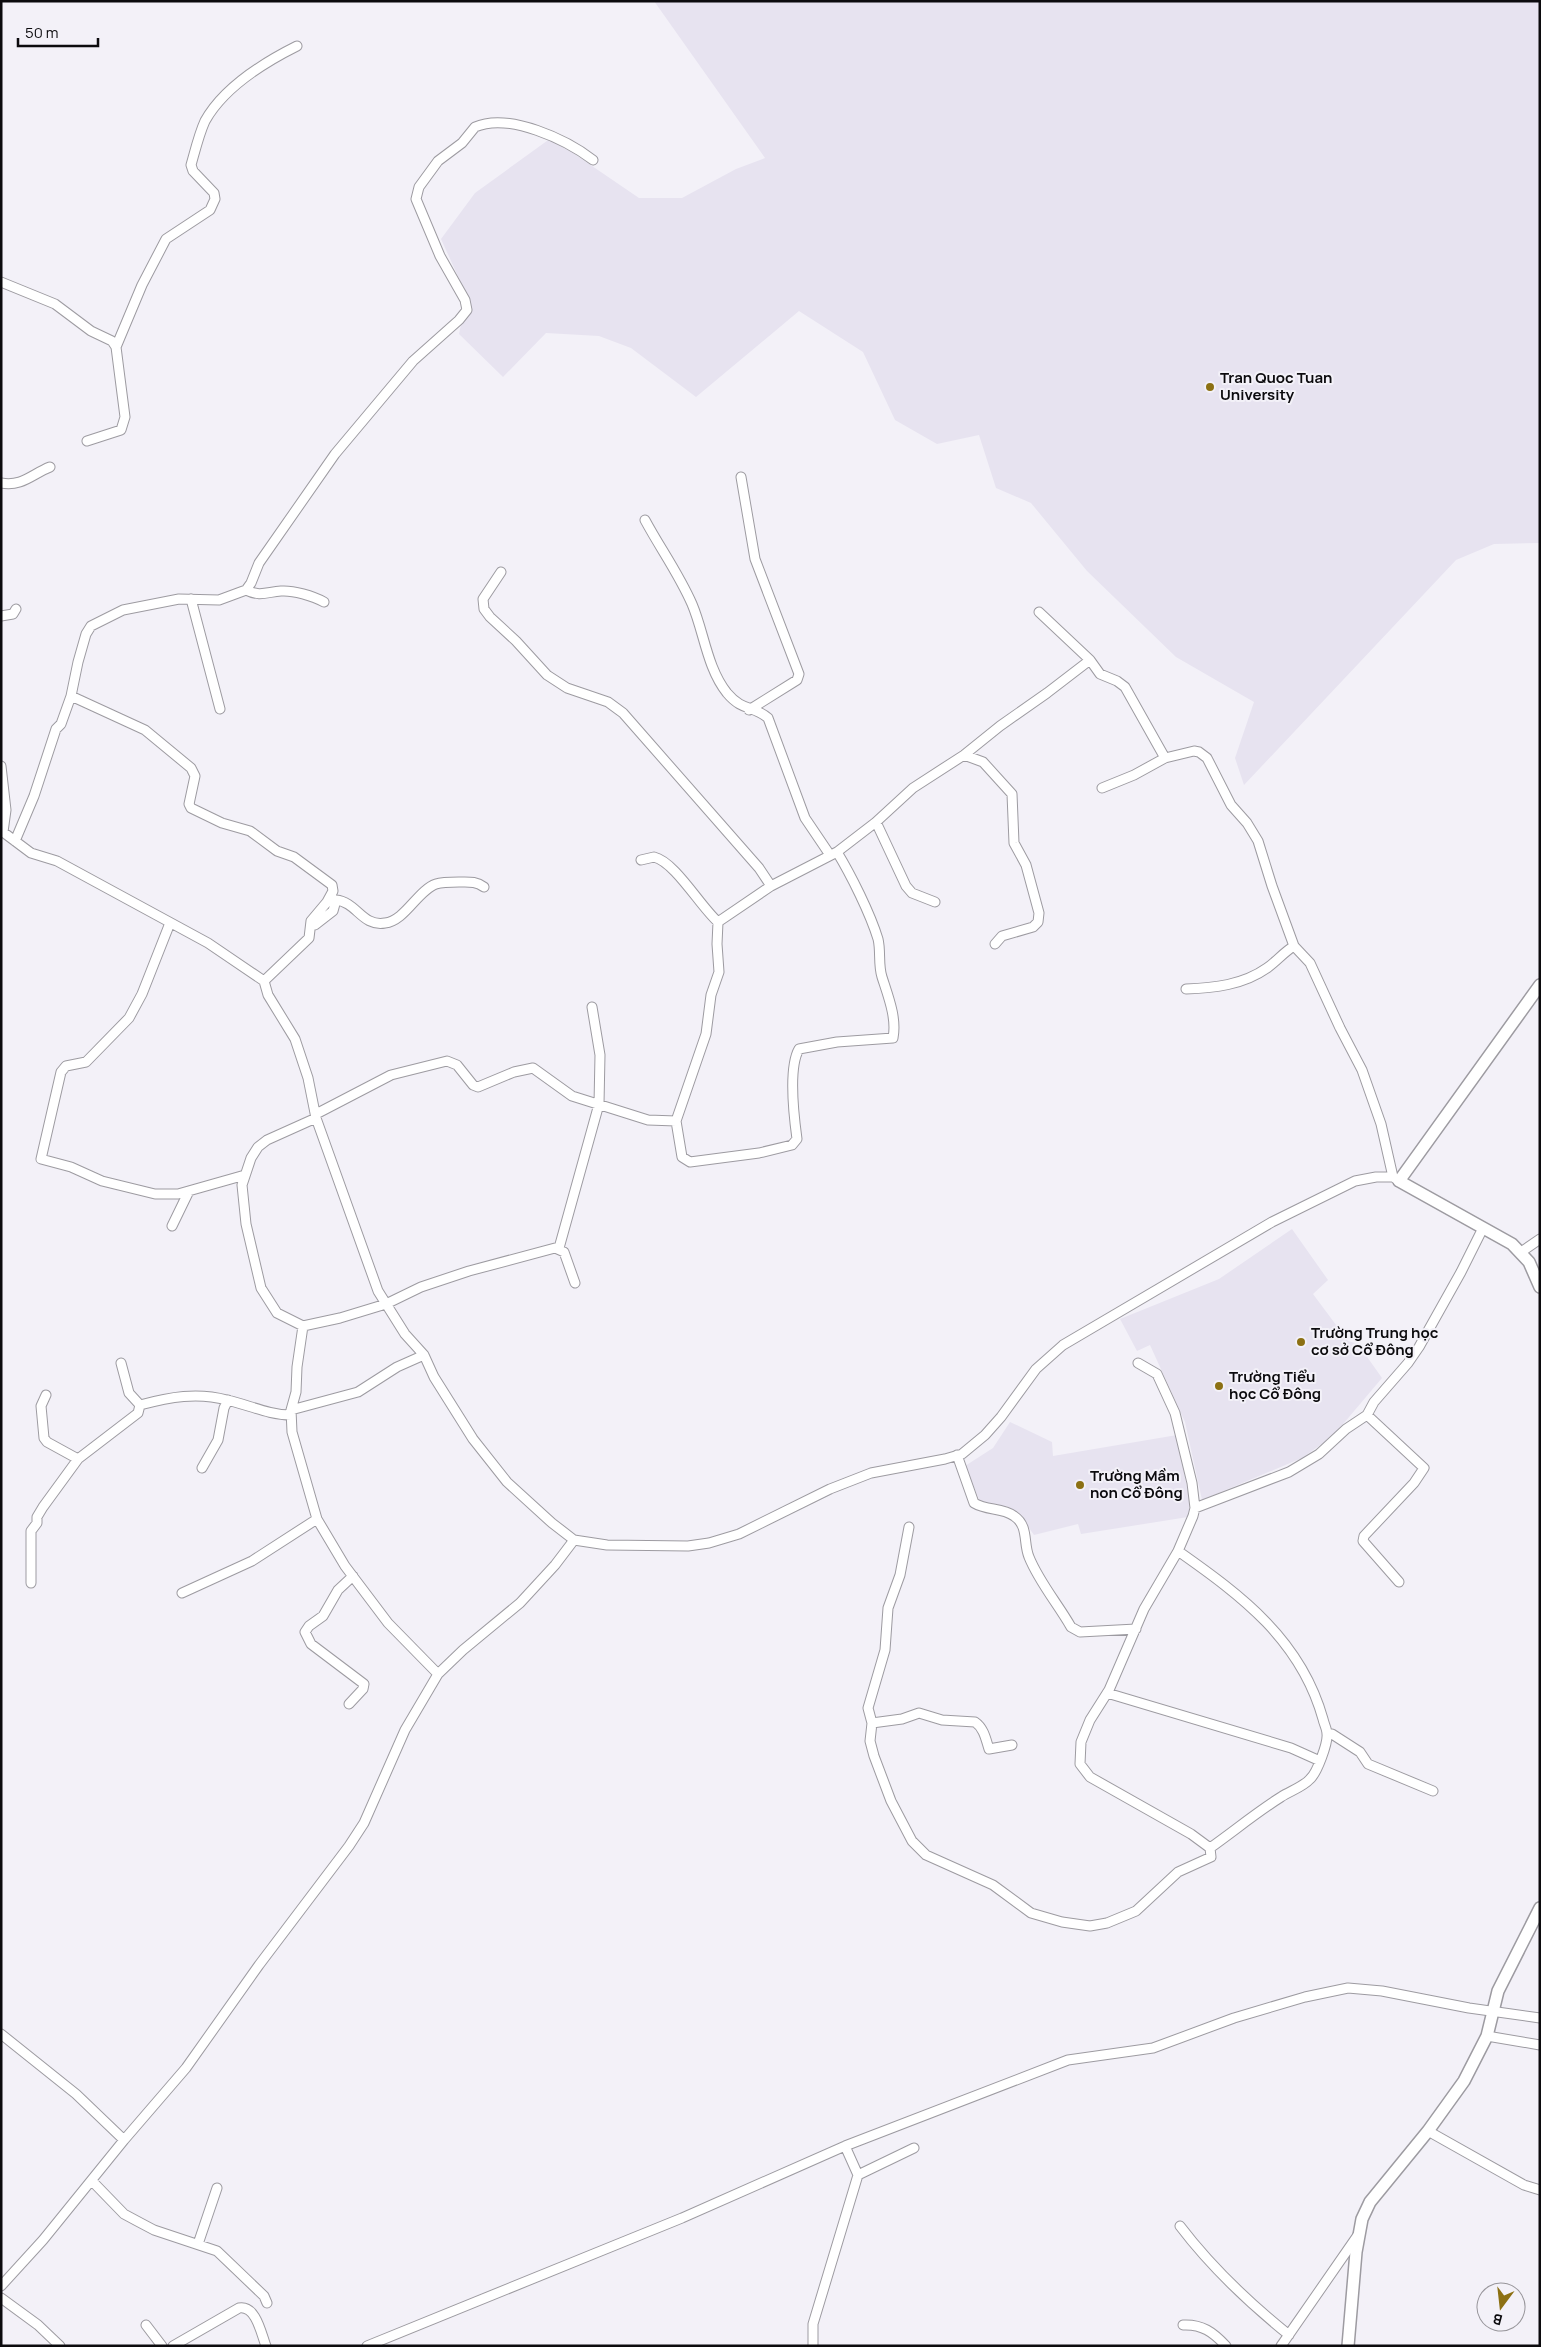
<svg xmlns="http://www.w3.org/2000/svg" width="1541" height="2347" font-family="Manrope,sans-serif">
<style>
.built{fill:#e7e3f0}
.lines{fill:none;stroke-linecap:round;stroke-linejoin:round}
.minor-casing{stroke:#9d9ba1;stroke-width:11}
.tertiary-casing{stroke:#9d9ba1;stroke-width:14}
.minor{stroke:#fff;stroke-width:9}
.tertiary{stroke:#fff;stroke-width:11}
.poi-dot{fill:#8c7013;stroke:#f3f1f8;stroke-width:2}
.labels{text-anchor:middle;stroke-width:4;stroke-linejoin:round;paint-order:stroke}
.poi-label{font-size:15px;font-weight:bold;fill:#0c0b0e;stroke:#f3f1f8;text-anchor:start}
</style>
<rect width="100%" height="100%" fill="#f3f1f8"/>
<path class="built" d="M 654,1 L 1540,1 L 1540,543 L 1494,544 L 1456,560 L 1244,785 L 1235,758 L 1254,702 L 1176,657 L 1087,571 L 1031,503 L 996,488 L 979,435 L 937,444 L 895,420 L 863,352 L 799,311 L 696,397 L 631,348 L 599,336 L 546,333 L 503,377 L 459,334 L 467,296 L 441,239 L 475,193 L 551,138 L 639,198 L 682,198 L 736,169 L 765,158 Z
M 1292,1229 L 1328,1280 L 1313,1294 L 1348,1341 L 1358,1344 L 1382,1378 L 1333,1436 L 1302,1458 L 1202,1500 L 1185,1422 L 1150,1345 L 1137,1351 L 1120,1319 L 1219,1279 Z
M 1010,1422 L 1052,1442 L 1053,1456 L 1177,1435 L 1190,1504 L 1188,1517 L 1081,1534 L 1078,1524 L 1034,1535 L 1019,1514 L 1007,1506 L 981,1504 L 965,1466 L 993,1448 Z"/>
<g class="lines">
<defs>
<path id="minor" d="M 1,282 L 55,304 L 91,331 L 112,341 L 116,347 L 125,417 L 121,430 L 87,441
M 116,347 L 142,285 L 166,239 L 210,210 L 215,199 L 214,193 L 193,171 L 191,165 C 195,151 199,134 205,121 C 224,87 263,63 297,46
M 741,477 L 755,559 L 799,674 L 797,680 L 749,710
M 1,483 C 22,487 32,474 50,467
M 645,520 C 660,548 679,574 692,604 C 704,632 707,668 727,693 C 743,712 753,705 768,718 L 805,818 L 830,855
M 501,572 L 483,599 L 484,609 L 490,617 L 516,641 L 547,675 L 567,688 L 608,702 L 623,713 L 759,868 L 771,886
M 246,590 C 260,597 267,592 281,591 C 293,590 313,596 324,602
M 191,599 L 220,709
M 1039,612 L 1090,660 L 1100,674 L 1117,681 L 1125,687 L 1165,758
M 1,616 L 13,614 L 16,609
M 71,696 L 145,730 L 191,768 L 195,776 L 189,804 L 191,808 L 222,823 L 250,831 L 277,851 L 294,857 L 332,885 L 333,891 L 327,902 L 311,921 L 309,938 L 264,981
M 964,755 L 983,762 L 1012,794 L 1014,843 L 1026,865 L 1039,913 L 1038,922 L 1033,927 L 1002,936 L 995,944
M 1,766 L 6,810 L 3,832 L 31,853 L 57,861 L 208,943 L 264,981 L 268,995 L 295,1039 L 308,1078 L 316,1118 L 378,1291 L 405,1334 L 424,1355 L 434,1377 L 473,1439 L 507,1482 L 552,1523 L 574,1540 L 607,1545 L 688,1546 L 709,1543 L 739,1534 L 830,1489 L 871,1473 L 945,1459 L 962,1454 L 985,1435 L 1001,1417 L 1036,1369 L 1063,1345 L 1272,1222 L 1355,1181 L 1376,1177 L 1393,1177 L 1399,1181
M 1102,788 L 1134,775 L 1165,758 L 1194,751 L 1199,752 L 1207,758 L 1231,805 L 1247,823 L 1258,841 L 1272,886 L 1294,946 L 1310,963 L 1340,1028 L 1362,1070 L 1381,1124 L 1393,1177
M 876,822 L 906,886 L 912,893 L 935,902
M 15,841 L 34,796 L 56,729 L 61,724 L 71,696 L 78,662 L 86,634 L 91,626 L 123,610 L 179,599 L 219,600 L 246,590 L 251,583 L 259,563 L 335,454 L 413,361 L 459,320 L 467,310 L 465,300 L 440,256 L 416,199 L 419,187 L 438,161 L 462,143 L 475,127 C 509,112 567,140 593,160
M 718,922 L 771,886 L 837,852 L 876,822 L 913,788 L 964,755 L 1000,726 L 1047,693 L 1090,660
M 170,923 L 142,994 L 129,1018 L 86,1062 L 66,1066 L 61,1072 L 41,1159 L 71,1167 L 102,1181 L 155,1194 L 178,1194 L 245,1175
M 315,925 L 333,911 L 336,900 C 357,902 362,927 385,923 C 405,921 418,890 436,884 C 442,882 452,882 459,882 C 469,882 476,881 484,887
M 1186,989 C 1214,988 1243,985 1267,968 C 1277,961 1284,952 1294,946
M 316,1114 L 391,1075 L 447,1061 L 457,1065 L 473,1085 L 478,1087 L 514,1072 L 533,1068 L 572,1096 L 648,1120 L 676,1121 L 706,1034 L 711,995 L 719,972 L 717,944 L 718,922 C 700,906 675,862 654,857 L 641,860
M 316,1118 L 267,1140 L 258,1147 L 251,1158 L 242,1185 L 246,1224 L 261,1288 L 277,1313 L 303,1326 L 340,1318 L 386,1304 L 421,1287 L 469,1271 L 555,1248 L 564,1252 L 575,1283
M 676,1121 L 682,1157 L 690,1162 L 759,1153 L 792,1145 L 797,1139 C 794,1117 788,1068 799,1049 L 837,1042 L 893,1038 C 897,1018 888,996 882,977 C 878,965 881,951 878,939 C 870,913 851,875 837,852
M 172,1226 L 189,1191
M 559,1248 L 599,1104 L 600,1055 L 592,1007
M 1521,1252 L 1540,1239
M 303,1326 L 297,1367 L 296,1392 L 291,1410 L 292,1432 L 317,1519 L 345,1566 L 388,1623 L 438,1674
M 121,1363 L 129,1393 L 140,1405
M 1138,1363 L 1157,1374 L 1175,1413 L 1192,1483 L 1195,1508 L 1193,1516 L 1178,1551 C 1242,1596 1301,1640 1323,1719 C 1324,1724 1327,1729 1327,1734 C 1328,1743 1317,1773 1310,1779 C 1303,1787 1290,1791 1281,1797 C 1257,1812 1234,1831 1210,1848
M 46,1395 L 41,1406 L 44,1438 L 47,1442 L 78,1459
M 291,1410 L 358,1392 L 397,1367 L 424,1355
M 1367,1415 L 1424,1468 L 1414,1483 L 1364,1536 L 1363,1541 L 1399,1582
M 957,1455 L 974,1503 C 987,1511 1002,1507 1014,1516 C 1029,1526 1023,1543 1029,1557 C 1039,1582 1058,1604 1071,1627 L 1080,1632 L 1136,1629
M 202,1468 L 218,1440 L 224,1408 L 228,1400
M 1195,1508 L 1289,1472 L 1319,1454 L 1346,1429 L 1367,1415 L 1374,1402 L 1408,1363 L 1419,1347 L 1461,1272 L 1483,1228
M 909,1527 L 900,1575 L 888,1608 L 885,1650 L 868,1708 L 872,1723 L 870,1741 L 874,1756 L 891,1801 L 912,1841 L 926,1855 L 993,1885 L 1031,1913 L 1062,1922 L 1090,1926 L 1107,1923 L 1136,1911 L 1178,1872 L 1211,1857 L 1210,1848 L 1191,1834 L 1090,1777 L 1080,1764 L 1081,1742 L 1090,1720 L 1109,1690 L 1144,1609 L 1178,1551
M 31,1583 L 31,1531 L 37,1523 L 37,1517 L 43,1507 L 78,1459 L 138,1413 L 140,1405 C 170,1397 197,1392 227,1400 C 249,1405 269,1415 291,1415
M 182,1593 L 252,1561 L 317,1519
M 1107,1693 L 1291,1748 L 1320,1761
M 349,1704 L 363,1689 L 364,1684 L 311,1644 L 305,1632 L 309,1626 L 323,1616 L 338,1590 L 353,1576
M 872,1723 L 902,1719 L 919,1713 L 942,1720 L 975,1722 C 984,1728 986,1740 989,1749 L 1012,1745
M 1327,1734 L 1332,1734 L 1360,1752 L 1368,1764 L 1433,1791
M 1,2034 L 76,2094 L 124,2140
M 1487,2036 L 1540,2045
M 1428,2131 L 1524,2185 L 1540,2190
M 858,2175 L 914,2148
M 92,2181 L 124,2214 L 137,2221 L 154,2230 L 217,2251 L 264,2296 L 267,2303
M 1180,2226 C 1212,2268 1248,2302 1289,2335
M 198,2244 L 217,2188
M 1,2286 L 43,2240 L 124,2140 L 186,2068 L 259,1965 L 349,1846 L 364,1823 L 405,1730 L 438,1674 L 463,1650 L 520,1603 L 555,1565 L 574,1540
M 1,2298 L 38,2325 L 60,2346
M 146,2325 L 162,2346
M 1183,2325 C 1202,2324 1213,2332 1226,2346
M 173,2346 L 239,2308 C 256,2305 261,2333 266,2346
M 367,2346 L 682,2218 L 845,2146 L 1068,2060 L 1153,2048 L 1234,2018 L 1305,1997 L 1348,1988 L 1382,1991 L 1469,2008 L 1540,2018
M 813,2346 L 813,2324 L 858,2175 L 845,2146
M 1281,2346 L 1358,2235"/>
<path id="tertiary" d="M 1540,985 L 1399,1181 L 1512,1244 L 1529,1262 L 1540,1287
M 1348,2346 L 1356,2252 L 1362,2219 L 1370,2202 L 1428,2131 L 1464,2081 L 1487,2036 L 1498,1991 L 1540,1908"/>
</defs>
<use href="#minor" class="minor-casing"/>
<use href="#tertiary" class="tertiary-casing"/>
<use href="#minor" class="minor"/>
<use href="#tertiary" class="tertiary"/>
</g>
<g class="poi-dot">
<circle cx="1210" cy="387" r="5"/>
<circle cx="1301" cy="1342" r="5"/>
<circle cx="1219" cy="1386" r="5"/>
<circle cx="1080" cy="1485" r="5"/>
</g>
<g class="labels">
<g class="poi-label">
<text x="1220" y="383">Tran Quoc Tuan<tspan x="1220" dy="17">University</tspan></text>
<text x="1311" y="1338">Trường Trung học<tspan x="1311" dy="17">cơ sở Cổ Đông</tspan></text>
<text x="1229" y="1382">Trường Tiểu<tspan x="1229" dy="17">học Cổ Đông</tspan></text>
<text x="1090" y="1481">Trường Mầm<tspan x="1090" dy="17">non Cổ Đông</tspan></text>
</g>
</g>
<rect width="1541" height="2347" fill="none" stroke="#0c0b0e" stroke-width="5"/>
<g transform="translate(1501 2307) rotate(195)"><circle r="24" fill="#f3f1f8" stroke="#97959a"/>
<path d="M0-4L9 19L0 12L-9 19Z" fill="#8c7013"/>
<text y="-8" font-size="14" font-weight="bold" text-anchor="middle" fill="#0c0b0e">B</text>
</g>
<path d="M18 38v8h80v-8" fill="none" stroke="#0c0b0e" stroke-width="2.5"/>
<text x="25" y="38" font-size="15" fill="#0c0b0e" stroke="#f3f1f8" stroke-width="4" paint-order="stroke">50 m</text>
</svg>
